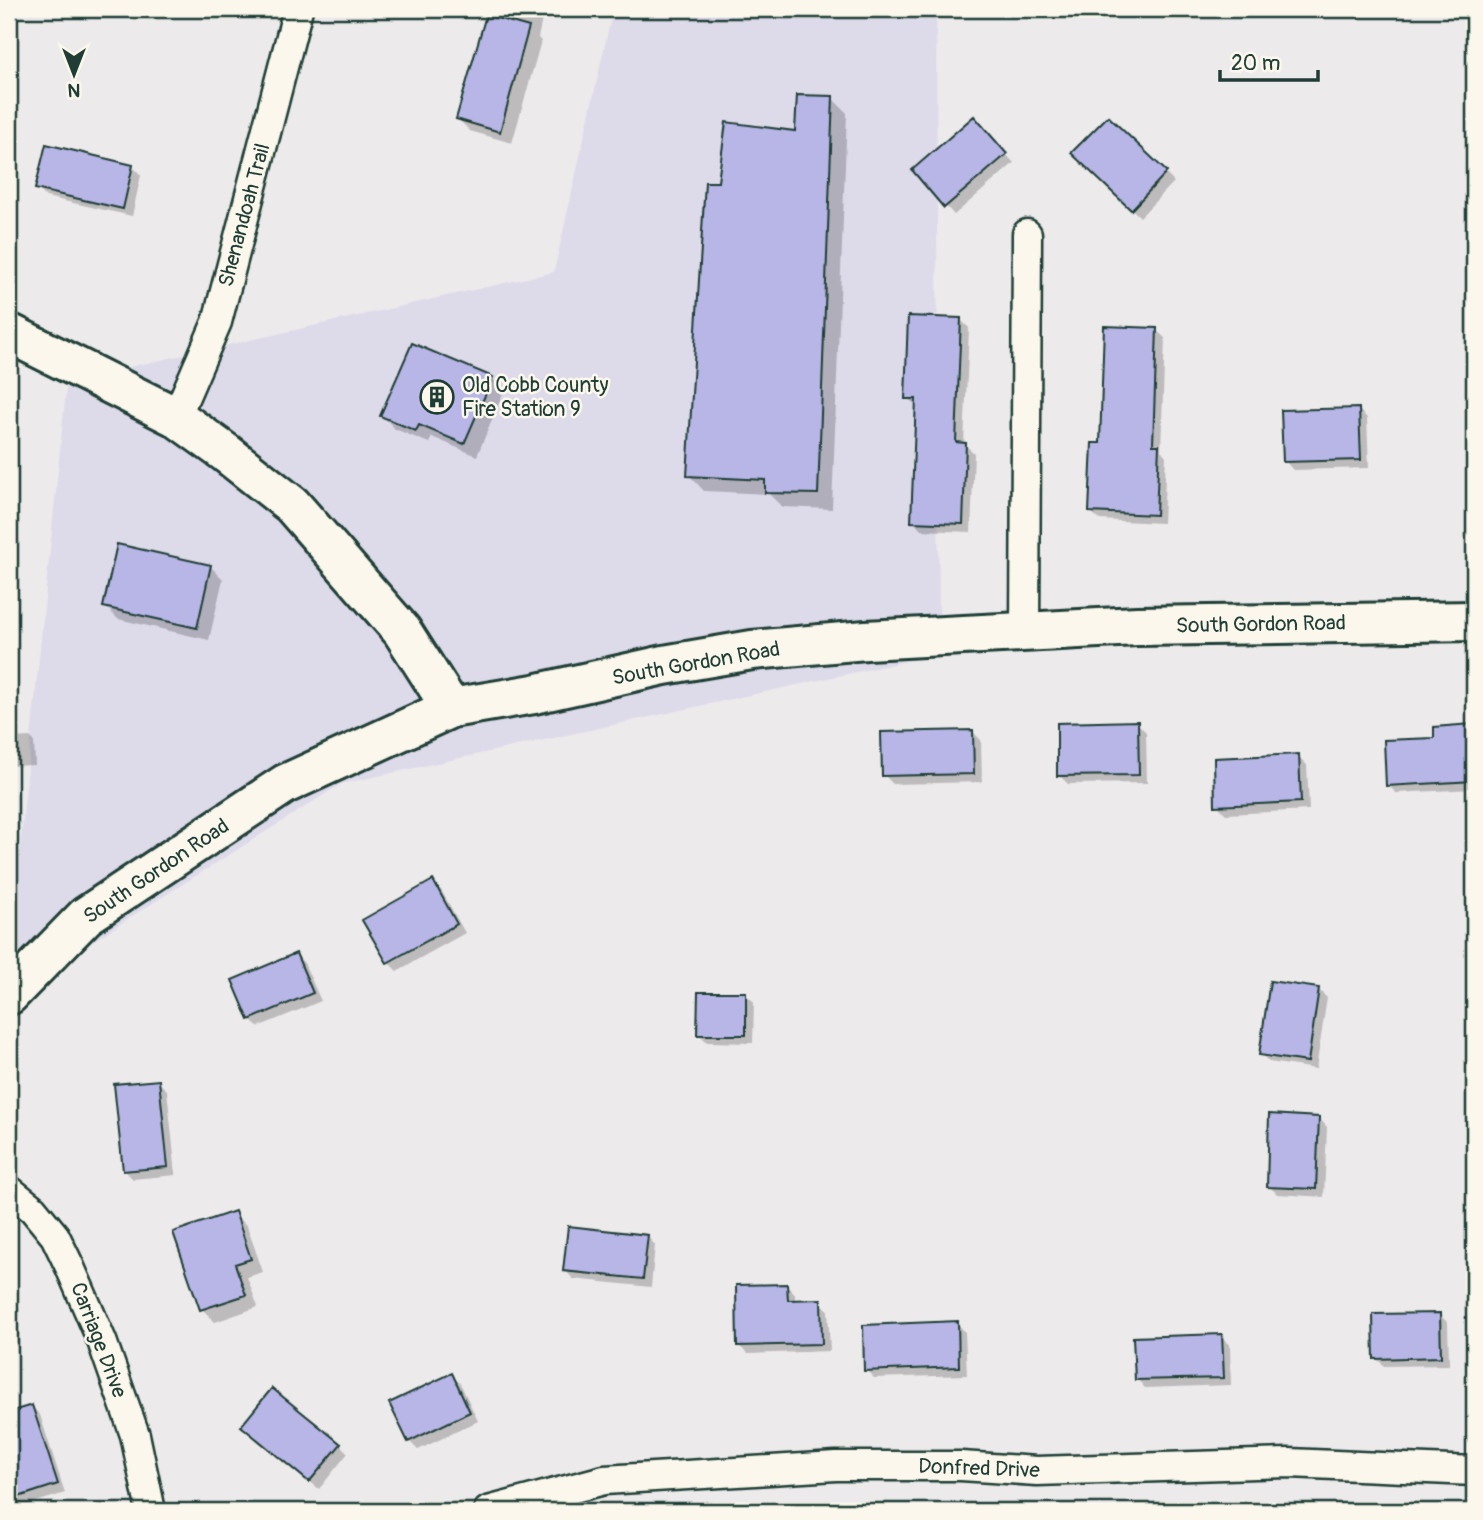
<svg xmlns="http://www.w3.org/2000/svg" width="1483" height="1520" font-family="Pangolin,sans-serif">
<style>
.built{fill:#dddaea}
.shadow{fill:#0003}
.building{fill:#b7b6e7;stroke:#1f3d34;stroke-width:2}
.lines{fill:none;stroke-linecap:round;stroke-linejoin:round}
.street-casing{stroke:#1f3d34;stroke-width:33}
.secondary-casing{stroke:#1f3d34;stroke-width:44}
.street{stroke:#fbf7ec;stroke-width:28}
.secondary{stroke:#fbf7ec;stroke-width:38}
.labels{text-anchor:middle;stroke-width:5;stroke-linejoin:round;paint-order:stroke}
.street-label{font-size:21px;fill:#1f3d34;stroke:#fbf7ec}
.poi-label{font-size:21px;fill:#1f3d34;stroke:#fbf7ec;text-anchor:start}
</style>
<rect width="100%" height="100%" fill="#edeaeb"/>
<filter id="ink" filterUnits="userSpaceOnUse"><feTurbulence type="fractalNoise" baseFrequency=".0143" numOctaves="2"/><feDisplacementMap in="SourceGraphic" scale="14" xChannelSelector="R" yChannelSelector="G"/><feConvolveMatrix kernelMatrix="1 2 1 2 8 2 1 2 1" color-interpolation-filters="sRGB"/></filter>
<g filter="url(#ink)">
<path class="built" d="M 613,9 L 936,9 L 939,654 L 341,784 L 9,994 L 9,956 L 67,381 L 554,272 Z"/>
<path class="shadow" d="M 490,9 L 544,9 L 538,38 L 541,41 L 512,143 L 470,131 L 458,119 Z
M 832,98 L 847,113 L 832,509 L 782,507 L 769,494 L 704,491 L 689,475 L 797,133 Z
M 1108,118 L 1174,182 L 1140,217 L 1074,153 Z
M 982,127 L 1014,163 L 954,215 L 946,206 Z
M 132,166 L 141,175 L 132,216 L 46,197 L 37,188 Z
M 960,319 L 969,328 L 964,444 L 974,453 L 971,532 L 921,530 L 913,521 L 917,406 L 907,398 Z
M 1156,330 L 1165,338 L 1161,450 L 1166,456 L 1163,523 L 1100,520 L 1091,512 L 1102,445 Z
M 492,378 L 504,391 L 477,456 L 432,437 L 429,443 L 395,429 L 383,416 Z
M 1359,410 L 1367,418 L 1369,468 L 1293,470 L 1285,461 Z
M 210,566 L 223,579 L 209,640 L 118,619 L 105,606 Z
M 1137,723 L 1146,732 L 1147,783 L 1068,784 L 1059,775 Z
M 1471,726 L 1474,729 L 1474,789 L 1396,793 L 1388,785 L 1436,739 Z
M 973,732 L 981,740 L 982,782 L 893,784 L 884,775 Z
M 30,737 L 34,741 L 35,765 L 9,766 L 9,738 Z
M 1298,756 L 1307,765 L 1309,810 L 1226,814 L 1217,805 Z
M 432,882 L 441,890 L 465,933 L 397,971 L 388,962 L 364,920 Z
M 296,955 L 304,963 L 321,1001 L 258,1027 L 250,1019 Z
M 1318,989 L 1327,998 L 1316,1069 L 1269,1062 L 1261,1054 Z
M 745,994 L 754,1002 L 753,1043 L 707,1042 L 699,1034 Z
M 158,1082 L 167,1090 L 176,1175 L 133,1179 L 124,1170 Z
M 1319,1118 L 1327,1127 L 1324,1197 L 1277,1194 L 1269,1186 Z
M 234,1213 L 247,1226 L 263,1272 L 247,1277 L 258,1307 L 215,1322 L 202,1309 Z
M 647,1236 L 655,1245 L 651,1287 L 573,1279 L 565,1270 Z
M 787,1285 L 795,1294 L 795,1302 L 820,1301 L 828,1310 L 830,1351 L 748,1354 L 739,1346 Z
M 9,1299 L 18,1307 L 19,1346 L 9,1347 Z
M 1440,1315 L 1448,1323 L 1449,1365 L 1384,1366 L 1376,1358 Z
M 957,1323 L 965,1332 L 967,1375 L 874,1378 L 866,1370 Z
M 1221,1336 L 1230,1345 L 1231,1385 L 1145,1388 L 1137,1379 Z
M 451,1375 L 460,1383 L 478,1421 L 418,1450 L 409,1441 Z
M 32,1407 L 40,1415 L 65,1493 L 20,1507 L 12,1498 L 9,1488 L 9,1414 Z
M 252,1434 L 340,1445 L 348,1453 L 319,1489 Z"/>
<path class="building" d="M 486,15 L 529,27 L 500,132 L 456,119 Z
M 797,95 L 833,96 L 818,494 L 765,493 L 765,480 L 687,476 L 705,182 L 718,182 L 726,122 L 795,131 Z
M 974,116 L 1007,154 L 944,208 L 912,170 Z
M 1108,116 L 1167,172 L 1131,210 L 1071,153 Z
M 46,144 L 133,165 L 123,209 L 35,189 Z
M 908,316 L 961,318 L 956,442 L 966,443 L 963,524 L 911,522 L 916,399 L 905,399 Z
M 1104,326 L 1157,328 L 1153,445 L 1159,445 L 1156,515 L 1089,512 L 1092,443 L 1100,443 Z
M 412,343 L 493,377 L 464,444 L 419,425 L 416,431 L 380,416 Z
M 1359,408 L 1361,460 L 1283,462 L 1281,410 Z
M 117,544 L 211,565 L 197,628 L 103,607 Z
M 1138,721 L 1139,775 L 1057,776 L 1057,723 Z
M 1472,724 L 1474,781 L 1386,786 L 1384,740 L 1434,738 L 1434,727 Z
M 973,730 L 974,774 L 882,776 L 881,732 Z
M 1299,754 L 1301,802 L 1215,806 L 1214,758 Z
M 433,880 L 457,924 L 387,963 L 362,920 Z
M 296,953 L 313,993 L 249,1020 L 232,980 Z
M 1270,981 L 1319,988 L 1308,1062 L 1259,1055 Z
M 698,992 L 746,992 L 746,1035 L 697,1035 Z
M 159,1080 L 168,1167 L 123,1171 L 114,1084 Z
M 1269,1114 L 1319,1117 L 1316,1189 L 1267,1187 Z
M 235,1211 L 251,1259 L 235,1264 L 246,1295 L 200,1310 L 173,1232 Z
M 568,1226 L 648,1235 L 643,1279 L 563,1271 Z
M 787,1284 L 788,1300 L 821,1299 L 822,1344 L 737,1346 L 736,1285 Z
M 1440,1313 L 1441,1357 L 1374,1359 L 1373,1314 Z
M 958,1321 L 959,1367 L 864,1371 L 863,1325 Z
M 1222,1334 L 1224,1378 L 1135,1380 L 1133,1337 Z
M 452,1373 L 470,1412 L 408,1442 L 389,1403 Z
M 272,1388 L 341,1444 L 309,1482 L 241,1426 Z
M 32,1405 L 58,1484 L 9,1500 L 9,1412 Z"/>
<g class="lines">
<defs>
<path id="street" d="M 176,417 L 217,322 L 298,9
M 1025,633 L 1027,234
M 9,1190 L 33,1209 L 55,1236 L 69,1265 L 102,1341 L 135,1435 L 151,1511
M 488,1511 L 604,1480 L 836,1466 L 961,1466 L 1037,1471 L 1289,1463 L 1474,1471"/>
<path id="secondary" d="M 9,333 L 176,417 L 226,453 L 292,505 L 402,631 L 451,708
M 9,995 L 86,916 L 285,784 L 451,708 L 534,694 L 664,665 L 752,650 L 866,640 L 1137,626 L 1474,621"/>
</defs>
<use href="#street" class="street-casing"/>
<use href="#secondary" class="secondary-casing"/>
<use href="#street" class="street"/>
<use href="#secondary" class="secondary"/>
</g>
</g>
<defs>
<symbol id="building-ring" viewBox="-11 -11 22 22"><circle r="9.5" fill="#fbf7ec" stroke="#1f3d34" stroke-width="1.5"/><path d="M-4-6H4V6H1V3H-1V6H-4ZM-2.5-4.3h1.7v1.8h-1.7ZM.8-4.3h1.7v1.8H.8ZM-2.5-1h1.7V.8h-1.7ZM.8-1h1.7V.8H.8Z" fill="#1f3d34"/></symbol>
</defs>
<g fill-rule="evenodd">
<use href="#building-ring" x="418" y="378" width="38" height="38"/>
</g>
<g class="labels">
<g class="street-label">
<text transform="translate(244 215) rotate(-75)" y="7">Shenandoah Trail</text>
<text transform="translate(1261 624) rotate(-1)" y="7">South Gordon Road</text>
<text transform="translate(696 663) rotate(-10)" y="7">South Gordon Road</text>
<text transform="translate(156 871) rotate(-34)" y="7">South Gordon Road</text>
<text transform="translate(99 1340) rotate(69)" y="7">Carriage Drive</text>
<text transform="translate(979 1468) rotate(2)" y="7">Donfred Drive</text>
</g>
<g class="poi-label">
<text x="462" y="392">Old Cobb County<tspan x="462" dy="24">Fire Station 9</tspan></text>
</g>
</g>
<rect width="1483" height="1520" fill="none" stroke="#fbf7ec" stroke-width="35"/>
<rect x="18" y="18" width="1448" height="1485" fill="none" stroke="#1f3d34" stroke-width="2.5" filter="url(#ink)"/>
<g transform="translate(74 74) rotate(180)" stroke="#fbf7ec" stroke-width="5" paint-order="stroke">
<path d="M0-5L12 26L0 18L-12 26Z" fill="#1f3d34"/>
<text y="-10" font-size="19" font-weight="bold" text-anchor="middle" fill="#1f3d34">N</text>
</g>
<path d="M1220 70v10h98v-10" fill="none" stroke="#1f3d34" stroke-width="3.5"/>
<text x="1231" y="70" font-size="21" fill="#1f3d34" stroke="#fbf7ec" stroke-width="5" paint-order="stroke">20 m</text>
</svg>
